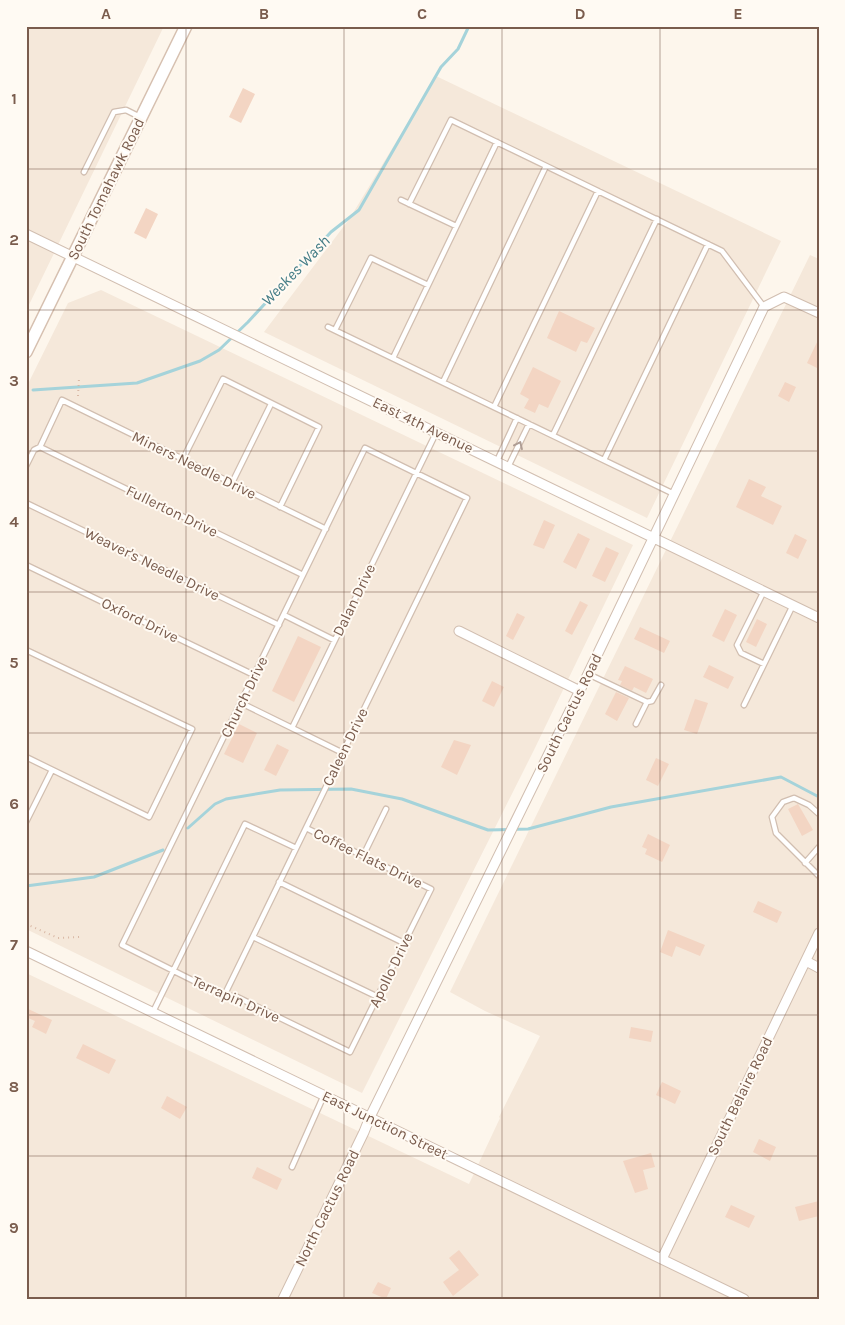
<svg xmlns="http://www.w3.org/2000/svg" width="845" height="1325" font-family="Karla,sans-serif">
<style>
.residential{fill:#f5e8da}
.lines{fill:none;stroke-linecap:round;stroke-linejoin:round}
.stream{stroke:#a5d3da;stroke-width:3}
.building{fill:#f3d5c3}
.lane-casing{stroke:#d1beb0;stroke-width:7}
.street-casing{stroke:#d1beb0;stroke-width:11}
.secondary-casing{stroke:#d6c0b0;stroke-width:14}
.path{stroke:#d9b8a5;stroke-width:2;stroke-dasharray:1 4;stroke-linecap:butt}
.lane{stroke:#fff;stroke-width:4.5}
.street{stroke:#fff;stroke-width:9}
.secondary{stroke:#fff;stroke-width:11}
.oneway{stroke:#af9d94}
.grid{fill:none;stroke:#7a5c4d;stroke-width:1;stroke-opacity:0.55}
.labels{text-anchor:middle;stroke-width:4;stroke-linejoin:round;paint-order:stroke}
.street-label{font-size:15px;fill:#7a5c4d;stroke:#fffaf3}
.water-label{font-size:16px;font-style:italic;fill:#437c86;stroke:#fffaf3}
.neatline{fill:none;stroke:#7a5c4d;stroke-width:2}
.grid-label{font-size:16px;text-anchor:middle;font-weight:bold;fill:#7a5c4d}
</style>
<rect width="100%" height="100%" fill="#fdf6ec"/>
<path class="residential" d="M 26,26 L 164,26 L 26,311 Z
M 436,76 L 781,241 L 647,518 L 264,332 L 350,218 Z
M 810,255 L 819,259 L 819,1299 L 26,1299 L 26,973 L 469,1184 L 500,1118 L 499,1117 L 540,1036 L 485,1011 L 450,992 Z
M 101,290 L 633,545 L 534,750 L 362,1093 L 26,929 L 26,388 L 68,303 Z"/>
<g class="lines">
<path class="stream" d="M 33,390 L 137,383 L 200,361 L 219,350 L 248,322 L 331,232 L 359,210 L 441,67 L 458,49 L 469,26
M 188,828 L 215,804 L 226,799 L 280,790 L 351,789 L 402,799 L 488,830 L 528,829 L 611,807 L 781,777 L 819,797
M 26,886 L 94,877 L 163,850"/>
</g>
<path class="building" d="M 243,88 L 255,94 L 241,123 L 229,117 Z
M 146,208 L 158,214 L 146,239 L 134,233 Z
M 559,311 L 595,328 L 587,343 L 581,341 L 576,352 L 547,338 Z
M 819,338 L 819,369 L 807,363 Z
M 533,367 L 561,381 L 548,408 L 539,404 L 535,413 L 524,408 L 529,399 L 520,394 Z
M 785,382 L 796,387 L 789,402 L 778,396 Z
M 749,479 L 766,487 L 761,496 L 782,506 L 773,525 L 736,507 Z
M 544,520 L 555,525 L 544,549 L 533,545 Z
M 578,533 L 590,539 L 576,569 L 563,562 Z
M 795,534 L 807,540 L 798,559 L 786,553 Z
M 606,547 L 619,553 L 605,582 L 592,576 Z
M 580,601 L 588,605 L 572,635 L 565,631 Z
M 725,609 L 737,615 L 724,642 L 712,636 Z
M 517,613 L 525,617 L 513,640 L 506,636 Z
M 757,619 L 767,624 L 756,647 L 746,642 Z
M 640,627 L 670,641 L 664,653 L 634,639 Z
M 298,636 L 321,647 L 294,702 L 272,691 Z
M 709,665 L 734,677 L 728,689 L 703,677 Z
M 625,666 L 653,679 L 646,693 L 634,687 L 632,691 L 620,685 L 622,681 L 618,680 Z
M 492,681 L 504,687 L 494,707 L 482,701 Z
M 616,692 L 629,698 L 617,721 L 605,714 Z
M 695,699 L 708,703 L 697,734 L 684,730 Z
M 239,724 L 257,733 L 243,763 L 224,754 Z
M 454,740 L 471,745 L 457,775 L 441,767 Z
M 277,744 L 289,750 L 276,776 L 264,770 Z
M 656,758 L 669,764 L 658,786 L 646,780 Z
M 798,804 L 813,830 L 802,836 L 788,809 Z
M 648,834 L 670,845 L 662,862 L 645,854 L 647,849 L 642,847 Z
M 758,901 L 782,912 L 777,923 L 753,912 Z
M 668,930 L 705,945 L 700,956 L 676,946 L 672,957 L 660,952 Z
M 26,1008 L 52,1020 L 46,1034 L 32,1027 L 35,1021 L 26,1017 Z
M 631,1027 L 653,1031 L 651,1042 L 629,1038 Z
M 83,1044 L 116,1060 L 109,1074 L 76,1058 Z
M 662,1082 L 681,1091 L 675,1104 L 656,1095 Z
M 167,1096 L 187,1107 L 180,1119 L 161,1108 Z
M 759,1139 L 776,1147 L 770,1161 L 753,1152 Z
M 651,1153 L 655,1167 L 643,1170 L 648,1189 L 635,1193 L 623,1161 Z
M 257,1167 L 282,1179 L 277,1190 L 252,1178 Z
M 819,1201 L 819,1216 L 799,1221 L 795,1207 Z
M 731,1205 L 755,1216 L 749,1228 L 725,1217 Z
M 459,1250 L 479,1275 L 453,1296 L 443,1282 L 459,1270 L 449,1258 Z
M 378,1282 L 391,1288 L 386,1299 L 372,1293 Z"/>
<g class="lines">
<defs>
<path id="lane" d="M 84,172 L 114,112 L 126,110 L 140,117
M 401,200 L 456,226
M 409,204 L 451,120 L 722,251 L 764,307
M 328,327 L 674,494
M 335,330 L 371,258 L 428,285
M 393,358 L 497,142
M 443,382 L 546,166
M 494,407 L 598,191
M 553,435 L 657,219
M 40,447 L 303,575
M 183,459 L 223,379 L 319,427 L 280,507
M 604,460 L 708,244
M 497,461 L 517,418
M 26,466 L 34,450 L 40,447 L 62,400 L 326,529
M 508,467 L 529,424
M 232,483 L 271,404
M 26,503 L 279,625
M 26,565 L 254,675
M 284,615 L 334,640
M 26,650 L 192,729 L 149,817 L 26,757
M 764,664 L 741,653 L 737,645 L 764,591
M 588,674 L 647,702
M 241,703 L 343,753
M 744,705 L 793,605
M 636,724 L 647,702 L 652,701 L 661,685
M 292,728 L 436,433
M 819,814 L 809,805 L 794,798 L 783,802 L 772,817 L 776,833 L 819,876
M 26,822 L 52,770
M 363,856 L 386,809
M 805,863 L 819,847
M 279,882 L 404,943
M 253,937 L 378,997
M 224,996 L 467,498 L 365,448 L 122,945 L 224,996 L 235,996 L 350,1052 L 431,889 L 306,828
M 153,1012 L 245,824 L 296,848
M 292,1167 L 324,1095"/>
<path id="street" d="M 26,234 L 819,618
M 459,631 L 580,691
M 26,951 L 744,1299
M 806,961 L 819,968
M 662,1259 L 819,933
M 283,1299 L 364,1132 L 370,1117 L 588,674 L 764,307 L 784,297 L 819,313"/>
<path id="secondary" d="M 26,352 L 186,26"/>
</defs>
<use href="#lane" class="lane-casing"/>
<use href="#street" class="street-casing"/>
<use href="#secondary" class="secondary-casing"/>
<path class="path" d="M 78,396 L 79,378
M 26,924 L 58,938 L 80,937"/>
<use href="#lane" class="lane"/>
<use href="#street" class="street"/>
<use href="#secondary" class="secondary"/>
</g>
<defs><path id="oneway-chevron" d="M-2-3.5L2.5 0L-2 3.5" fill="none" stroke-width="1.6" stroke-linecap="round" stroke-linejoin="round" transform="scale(1.25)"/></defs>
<use class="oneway" href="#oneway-chevron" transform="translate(519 445) rotate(-65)"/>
<path class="grid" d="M 186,26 L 186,1299M 344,26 L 344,1299M 502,26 L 502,1299M 660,26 L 660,1299M 26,169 L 819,169M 26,310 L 819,310M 26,451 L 819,451M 26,592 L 819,592M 26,733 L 819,733M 26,874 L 819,874M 26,1015 L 819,1015M 26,1156 L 819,1156"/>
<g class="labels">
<g class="street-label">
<text transform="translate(106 189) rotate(-64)" y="5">South Tomahawk Road</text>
<text transform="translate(423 425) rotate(26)" y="5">East 4th Avenue</text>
<text transform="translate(194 465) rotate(26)" y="5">Miners Needle Drive</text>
<text transform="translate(172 511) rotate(26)" y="5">Fullerton Drive</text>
<text transform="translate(152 564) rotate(26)" y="5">Weaver's Needle Drive</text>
<text transform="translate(354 600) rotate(-64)" y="5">Dalan Drive</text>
<text transform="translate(140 620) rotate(26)" y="5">Oxford Drive</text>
<text transform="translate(244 697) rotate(-64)" y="5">Church Drive</text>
<text transform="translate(569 713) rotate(-64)" y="5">South Cactus Road</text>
<text transform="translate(345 747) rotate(-64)" y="5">Caleen Drive</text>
<text transform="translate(368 858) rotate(26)" y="5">Coffee Flats Drive</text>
<text transform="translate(391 970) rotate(-64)" y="5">Apollo Drive</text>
<text transform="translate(236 999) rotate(24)" y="5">Terrapin Drive</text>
<text transform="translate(740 1096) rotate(-64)" y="5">South Belaire Road</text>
<text transform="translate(385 1125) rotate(26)" y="5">East Junction Street</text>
<text transform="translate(327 1208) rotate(-64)" y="5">North Cactus Road</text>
</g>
<g class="water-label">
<text transform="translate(295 270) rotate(-46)" y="6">Weekes Wash</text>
</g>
</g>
<rect width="845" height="1325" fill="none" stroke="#fffaf3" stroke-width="55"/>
<rect x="28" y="28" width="790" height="1270" class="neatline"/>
<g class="grid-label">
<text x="106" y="19">A</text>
<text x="264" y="19">B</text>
<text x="422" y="19">C</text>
<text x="580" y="19">D</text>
<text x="738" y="19">E</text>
<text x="14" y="104">1</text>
<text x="14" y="245">2</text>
<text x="14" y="386">3</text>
<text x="14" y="527">4</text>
<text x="14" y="668">5</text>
<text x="14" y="809">6</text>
<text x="14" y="950">7</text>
<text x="14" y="1092">8</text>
<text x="14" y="1233">9</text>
</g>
</svg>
